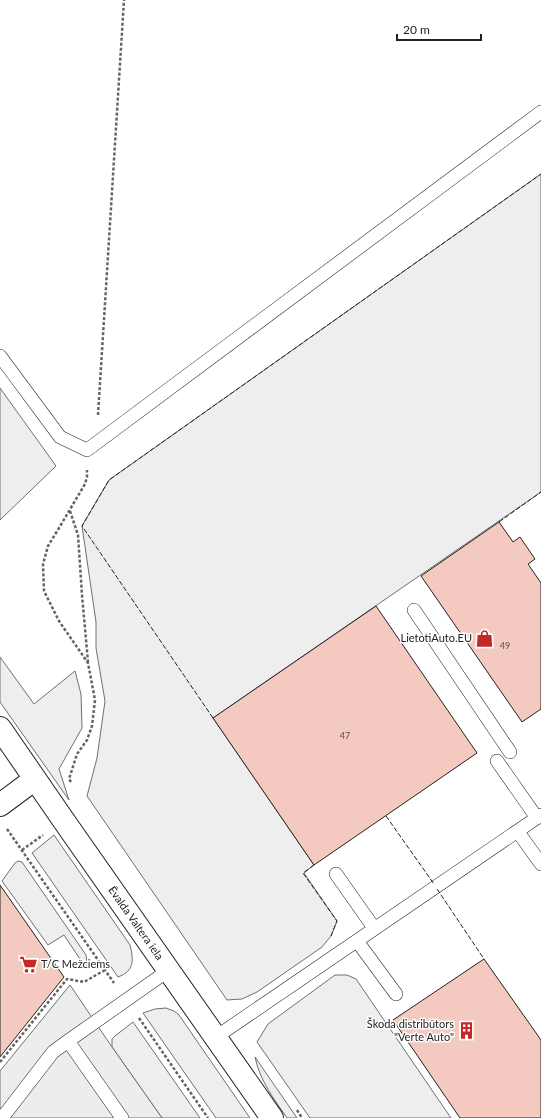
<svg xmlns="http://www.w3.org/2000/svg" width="541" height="1118" font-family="Lato,sans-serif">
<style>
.green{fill:#eee;stroke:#6f6f6f}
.parking{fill:#ededed;stroke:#6f6f6f}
.building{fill:#f3c9c0;stroke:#222}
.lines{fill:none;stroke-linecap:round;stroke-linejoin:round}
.lane-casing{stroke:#222;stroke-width:14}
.street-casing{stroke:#222;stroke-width:24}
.path{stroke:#646464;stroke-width:2.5;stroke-dasharray:3 2;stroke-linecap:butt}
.lane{stroke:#fff;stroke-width:13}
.street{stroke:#fff;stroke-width:22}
.fence{stroke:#222;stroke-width:1;stroke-dasharray:5 2;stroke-linecap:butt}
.labels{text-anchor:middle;stroke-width:3;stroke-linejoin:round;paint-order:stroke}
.number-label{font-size:9px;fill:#564c4a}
.poi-label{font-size:11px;fill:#222;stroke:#fff;text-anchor:end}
.street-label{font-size:11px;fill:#222;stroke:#fff}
</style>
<rect width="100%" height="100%" fill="#fff"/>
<path class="green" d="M 541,174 L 541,492 L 213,718 L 314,865 L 304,873 L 337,921 L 331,936 L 322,947 L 257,992 L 242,999 L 227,1000 L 87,796 L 97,758 L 105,701 L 96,648 L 96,622 L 82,526 L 109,480 Z
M 0,388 L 56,466 L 0,520 Z
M 0,657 L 34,704 L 75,671 L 81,694 L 82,728 L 59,769 L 69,800 L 0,702 Z
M 54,835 L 130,945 C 134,961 134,971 118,977 L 32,853 Z
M 18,861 L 22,862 L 86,955 L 87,963 L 86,968 L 64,935 L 48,945 L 2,881 L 15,863 Z
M 335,975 L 347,975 L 356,979 L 451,1118 L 310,1118 L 257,1042 L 268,1024 Z
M 166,1008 L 174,1011 L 179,1015 L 250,1118 L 216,1118 L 143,1013 L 155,1009 Z
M 133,1022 L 200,1118 L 162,1118 L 112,1047 L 112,1039 L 115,1036 Z
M 255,1057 L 297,1118 L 287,1118 C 274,1099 260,1081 255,1057 Z"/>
<path class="parking" d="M 70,985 L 112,1047 L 162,1118 L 0,1118 L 0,1071 Z"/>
<path class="building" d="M 499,522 L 513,542 L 520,537 L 535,559 L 528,564 L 541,583 L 541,709 L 522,722 L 421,576 Z
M 376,606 L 477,753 L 314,865 L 213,718 Z
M 0,885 L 64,977 L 0,1057 Z
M 484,959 L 541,1040 L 541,1118 L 460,1118 L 393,1020 Z"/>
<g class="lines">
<defs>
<path id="lane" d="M 0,356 L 60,437 L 87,450 L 541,112
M 414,610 L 510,752
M 497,761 L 537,818
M 518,832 L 541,864
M 336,874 L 374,928
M 357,941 L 396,994
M 216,1037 L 541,815
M 68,1041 L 122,1118
M 2,1118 L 53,1052 L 68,1041 L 169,970"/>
<path id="street" d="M 0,728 L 64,821 L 272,1118
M 0,805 L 35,779"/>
</defs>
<use href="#lane" class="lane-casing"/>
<use href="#street" class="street-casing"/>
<path class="path" d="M 98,415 L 124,0
M 70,511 L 78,535 L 82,595 L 88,662
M 71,782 L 69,779 L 77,754 L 87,740 L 92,726 L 95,700 L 88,663 L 59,621 L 44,591 L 43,564 L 48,546 L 59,528 L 85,484 L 87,477 L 87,470
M 7,829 L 114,983
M 22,850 L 43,835
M 139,1018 L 208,1118
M 0,1062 L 67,979 L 84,982 L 105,970
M 297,1110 L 302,1118"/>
<use href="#lane" class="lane"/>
<use href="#street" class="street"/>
<path class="fence" d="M 499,522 L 541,492
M 213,718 L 82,526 L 109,480 L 541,174
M 386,816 L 434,884
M 314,865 L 303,873 L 337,921 L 331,936
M 437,889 L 484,959"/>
</g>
<defs>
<symbol id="shop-bare" viewBox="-9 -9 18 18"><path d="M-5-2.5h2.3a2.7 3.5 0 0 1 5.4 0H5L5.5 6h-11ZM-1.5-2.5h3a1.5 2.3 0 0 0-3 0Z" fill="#c62828" stroke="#fff" stroke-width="2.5" paint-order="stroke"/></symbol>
<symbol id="supermarket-bare" viewBox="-9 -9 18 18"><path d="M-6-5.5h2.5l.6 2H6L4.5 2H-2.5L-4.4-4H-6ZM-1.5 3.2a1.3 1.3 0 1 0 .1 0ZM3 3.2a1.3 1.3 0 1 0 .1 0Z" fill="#c62828" stroke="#fff" stroke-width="2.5" paint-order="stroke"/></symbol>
<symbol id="building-bare" viewBox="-9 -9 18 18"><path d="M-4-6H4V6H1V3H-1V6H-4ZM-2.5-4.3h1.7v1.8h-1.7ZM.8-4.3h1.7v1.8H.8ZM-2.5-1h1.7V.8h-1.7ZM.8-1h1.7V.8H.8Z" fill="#c62828" stroke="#fff" stroke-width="2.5" paint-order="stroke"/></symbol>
</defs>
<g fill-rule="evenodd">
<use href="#shop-bare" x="472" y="626" width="25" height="25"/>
<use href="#supermarket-bare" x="16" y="952" width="25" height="25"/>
<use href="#building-bare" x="454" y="1018" width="25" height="25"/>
</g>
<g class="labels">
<g class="number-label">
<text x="505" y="649">49</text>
<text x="345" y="739">47</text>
</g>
<g class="poi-label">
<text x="472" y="642">LietotiAuto.EU</text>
<text x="41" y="968" text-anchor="start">T/C Mežciems</text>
<text x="454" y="1028">Škoda distribūtors<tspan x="454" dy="13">"Verte Auto"</tspan></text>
</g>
<g class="street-label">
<text transform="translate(136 923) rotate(55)" y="4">Ēvalda Valtera iela</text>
</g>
</g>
<path d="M397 34v6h84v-6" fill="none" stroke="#222222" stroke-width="2"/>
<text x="403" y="34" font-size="12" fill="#222222" stroke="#ffffff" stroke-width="3" paint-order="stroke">20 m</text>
</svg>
